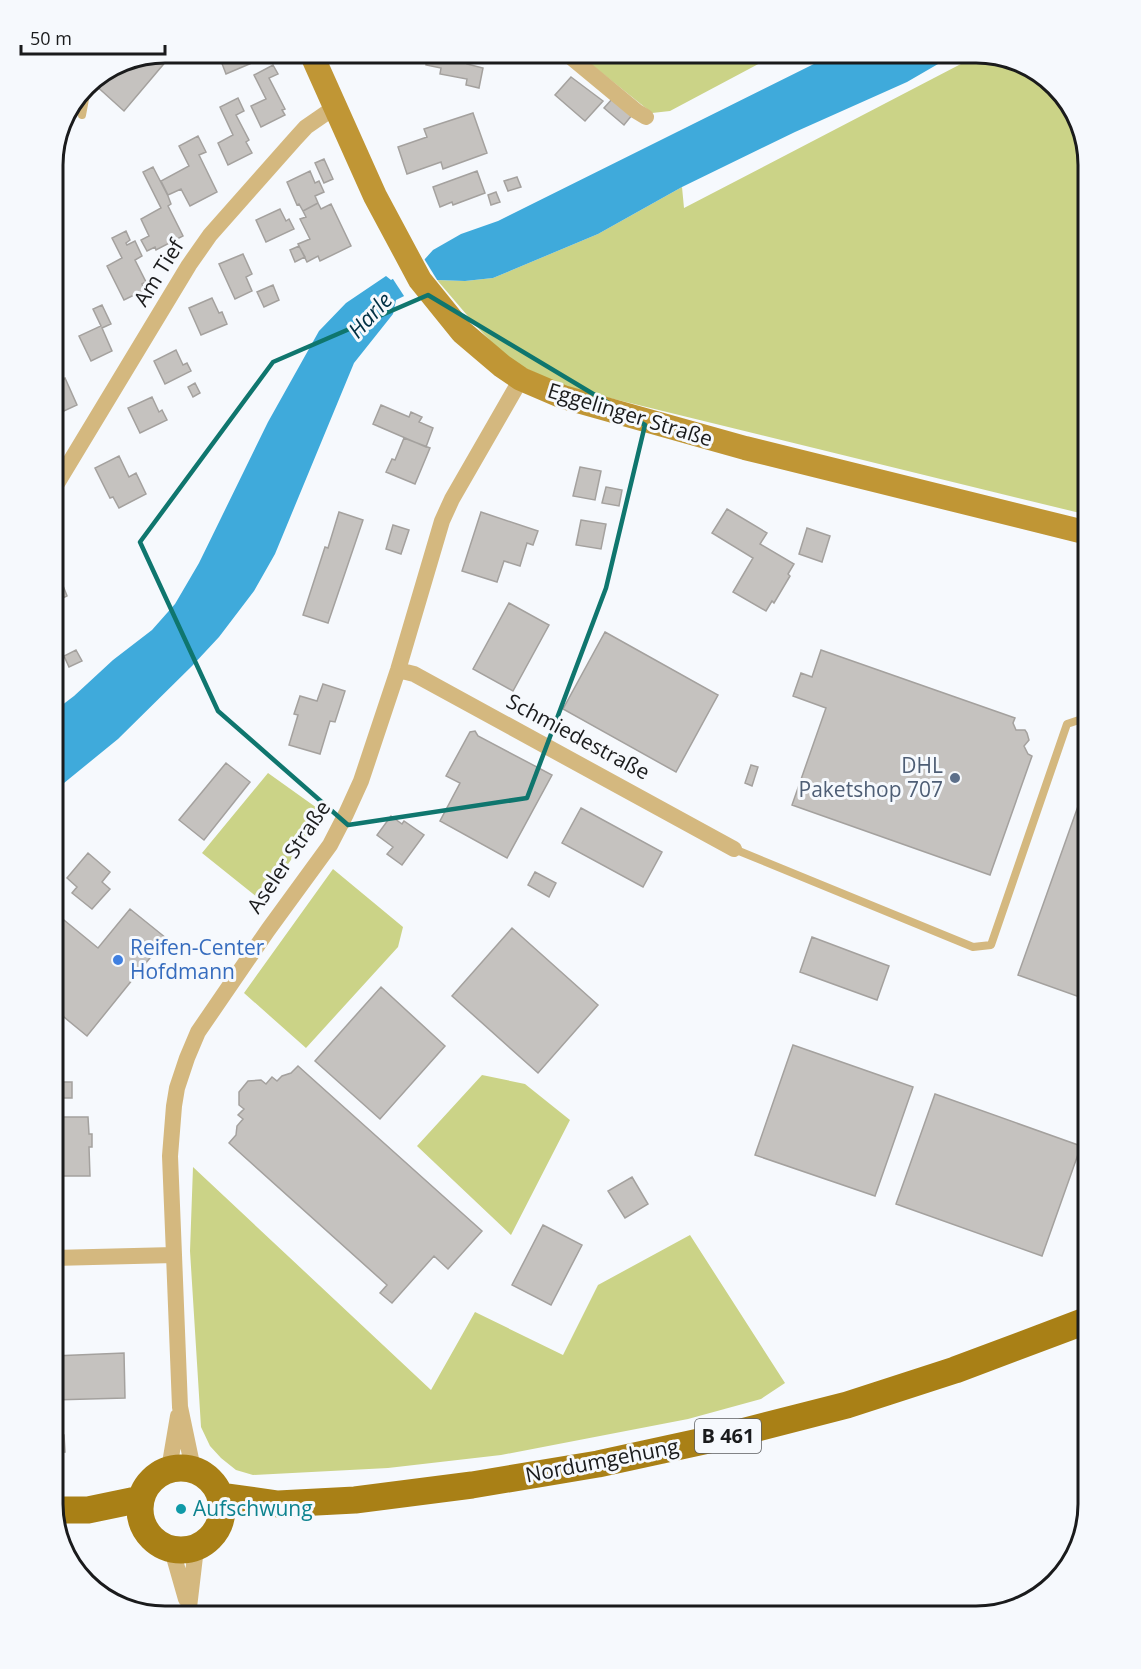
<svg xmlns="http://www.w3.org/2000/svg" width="1141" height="1669" font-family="'Open Sans',sans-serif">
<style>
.green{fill:#cbd387}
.water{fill:#3faadb}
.pier{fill:#f6f9fd}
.building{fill:#c5c2bf;stroke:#a4a19e;stroke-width:1.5}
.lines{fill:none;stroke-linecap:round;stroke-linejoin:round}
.lane{stroke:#d4b87f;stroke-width:8}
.street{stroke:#d4b87f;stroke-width:16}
.secondary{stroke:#c09635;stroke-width:24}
.primary{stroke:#a98016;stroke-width:27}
.marked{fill:none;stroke:#0f766e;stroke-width:4.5;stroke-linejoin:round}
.service-dot{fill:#5c6f8a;stroke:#f6f9fd;stroke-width:2}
.shop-dot{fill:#3f7fe0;stroke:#f6f9fd;stroke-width:2}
.culture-dot{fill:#0f9aa8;stroke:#f6f9fd;stroke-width:2}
.labels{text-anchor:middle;stroke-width:6;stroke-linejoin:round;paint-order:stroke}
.shield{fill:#f6f9fd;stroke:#5c5e60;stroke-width:1.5}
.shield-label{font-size:20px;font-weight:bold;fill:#1a1b1c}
.street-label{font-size:21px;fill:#1a1b1c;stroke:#f6f9fd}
.service-label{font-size:21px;fill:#4e5e75;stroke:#f6f9fd;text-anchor:end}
.shop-label{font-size:21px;fill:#366cbe;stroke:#f6f9fd;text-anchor:start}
.culture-label{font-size:21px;fill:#0d838f;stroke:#f6f9fd;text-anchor:start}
.water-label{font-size:22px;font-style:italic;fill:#003044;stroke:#f6f9fd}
.rim{fill:none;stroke:#1a1b1c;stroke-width:3}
</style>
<rect width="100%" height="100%" fill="#f6f9fd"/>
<path class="green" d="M 577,53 L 779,53 L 670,111 L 652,113 Z
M 982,53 L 1033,68 L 1074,109 L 1088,165 L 1088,515 L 581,391 L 552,381 L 509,360 L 478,328 L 437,280 L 465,281 L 493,278 L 598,234 L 682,187 L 684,208 Z
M 268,773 L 324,813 L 262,901 L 202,853 Z
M 333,869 L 403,927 L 398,947 L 306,1048 L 244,993 Z
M 482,1075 L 525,1084 L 570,1120 L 511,1235 L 417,1146 Z
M 193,1167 L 431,1390 L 475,1312 L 563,1355 L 598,1285 L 690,1235 L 785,1383 L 761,1399 L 688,1419 L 501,1455 L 388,1468 L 253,1475 L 236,1470 L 221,1458 L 210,1446 L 201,1427 L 190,1251 Z"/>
<path class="water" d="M 836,53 L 957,53 L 907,82 L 795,132 L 682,187 L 598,234 L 493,278 L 465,281 L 437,280 L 396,300 L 393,314 L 354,363 L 275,554 L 254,591 L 219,637 L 192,666 L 118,739 L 53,792 L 53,712 L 74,696 L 113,660 L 152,630 L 175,604 L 199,563 L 268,422 L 319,331 L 346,303 L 386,276 L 391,280 L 424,260 L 433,250 L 461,234 L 498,221 Z"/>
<path class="pier" d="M 423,257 L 439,283 L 406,299 L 391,276 Z"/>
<path class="building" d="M 164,52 L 173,53 L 124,111 L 93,83 L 98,77 L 122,61 Z
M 228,53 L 250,53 L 254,62 L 226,74 L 221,61 L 230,57 Z
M 438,53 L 470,53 L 467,64 L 483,68 L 479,88 L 466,85 L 467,79 L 440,74 L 441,68 L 426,65 L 427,58 L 437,60 Z
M 273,65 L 278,74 L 269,78 L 285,109 L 282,110 L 285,115 L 261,127 L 251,106 L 266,99 L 254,75 Z
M 571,77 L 603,101 L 585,121 L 555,95 Z
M 238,98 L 244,111 L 236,115 L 249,140 L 246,142 L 252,153 L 228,165 L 218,143 L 233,135 L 220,107 Z
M 613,98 L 632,115 L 624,125 L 604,108 Z
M 473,113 L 487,153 L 443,169 L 441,162 L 407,174 L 398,147 L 427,137 L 424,129 Z
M 198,136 L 206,152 L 199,155 L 217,192 L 190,206 L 181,189 L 168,195 L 161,181 L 189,166 L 179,146 Z
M 324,159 L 333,179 L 324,183 L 315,163 Z
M 153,167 L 168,196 L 171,204 L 168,206 L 183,236 L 156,250 L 155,247 L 147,251 L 141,240 L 149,236 L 141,219 L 161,208 L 143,172 Z
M 310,171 L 315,183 L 319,181 L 324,192 L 315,196 L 318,203 L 303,211 L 299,204 L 297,205 L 287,182 Z
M 477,171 L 485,193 L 453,205 L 452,202 L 440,207 L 433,187 Z
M 517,177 L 521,187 L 508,191 L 504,181 Z
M 496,192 L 500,202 L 491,205 L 488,195 Z
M 318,203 L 321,209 L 331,204 L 351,246 L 320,261 L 318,256 L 307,262 L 298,244 L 310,239 L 300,219 L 306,217 L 303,211 Z
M 280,209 L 286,221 L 289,219 L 294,229 L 266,242 L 256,220 Z
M 126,231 L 130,240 L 126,243 L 127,245 L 135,241 L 142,256 L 135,260 L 146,282 L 142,284 L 144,290 L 124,300 L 107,266 L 122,258 L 112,238 Z
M 299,246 L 305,257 L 295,262 L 290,250 Z
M 243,254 L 252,274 L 246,277 L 252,291 L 235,299 L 219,264 Z
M 273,285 L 279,300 L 264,307 L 257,292 Z
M 212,298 L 219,313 L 222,312 L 227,324 L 201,335 L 189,308 Z
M 102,305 L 111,324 L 102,328 L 112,351 L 91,361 L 79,336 L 101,326 L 93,309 Z
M 176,350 L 183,365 L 187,363 L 191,371 L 165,384 L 154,361 Z
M 53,367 L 59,381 L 65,378 L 77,405 L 53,416 Z
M 195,383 L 200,393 L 193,397 L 188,387 Z
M 152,397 L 159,412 L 162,410 L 167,420 L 140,433 L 128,408 Z
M 381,405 L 409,417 L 411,412 L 422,417 L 419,422 L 433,428 L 426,447 L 373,424 Z
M 404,438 L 430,448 L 415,484 L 386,472 L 392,459 L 395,460 Z
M 119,456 L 129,477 L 136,473 L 146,494 L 119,508 L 113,497 L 110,498 L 95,468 Z
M 580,467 L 601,471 L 595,500 L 573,496 Z
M 606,487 L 622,490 L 619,506 L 602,503 Z
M 727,509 L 767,533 L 760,544 L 794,564 L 788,574 L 790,576 L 774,603 L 772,601 L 766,611 L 733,592 L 753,558 L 712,533 Z
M 339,512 L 363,520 L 328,623 L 303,615 L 325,547 L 328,548 Z
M 481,512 L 538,531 L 533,545 L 527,543 L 520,566 L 504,561 L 497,582 L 462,571 Z
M 581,520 L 606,524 L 601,549 L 576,545 Z
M 393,525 L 409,530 L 401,554 L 386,549 Z
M 807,528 L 830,536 L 822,562 L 799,554 Z
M 53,560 L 67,596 L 53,603 Z
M 509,603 L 549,625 L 513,691 L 473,669 Z
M 605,632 L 718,695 L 676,772 L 563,709 Z
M 76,650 L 82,661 L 69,667 L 64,656 Z
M 821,650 L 1015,718 L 1013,723 L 1016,730 L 1025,730 L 1027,733 L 1029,740 L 1024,746 L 1028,754 L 1032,756 L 990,875 L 792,805 L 826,708 L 793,696 L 801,673 L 812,677 Z
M 323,684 L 345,691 L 335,722 L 330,721 L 320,754 L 289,745 L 298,715 L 294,714 L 300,696 L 317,701 Z
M 475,731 L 478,736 L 552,775 L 507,858 L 440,821 L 460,783 L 446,776 L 470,732 Z
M 226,763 L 250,782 L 204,840 L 179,820 Z
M 751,765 L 758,767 L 752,786 L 745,783 Z
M 1087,781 L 1088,781 L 1088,1000 L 1018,975 Z
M 581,808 L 662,852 L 643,887 L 562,843 Z
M 391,816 L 402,824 L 404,821 L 424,835 L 402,865 L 387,854 L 393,847 L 377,835 Z
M 88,853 L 110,872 L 102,882 L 110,889 L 92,909 L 72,893 L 77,887 L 67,878 Z
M 535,872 L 556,883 L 549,897 L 528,885 Z
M 130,909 L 166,938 L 87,1036 L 53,1008 L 53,911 L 98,948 Z
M 512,928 L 598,1005 L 538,1073 L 452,996 Z
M 812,937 L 889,966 L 877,1000 L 800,972 Z
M 381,987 L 445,1046 L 380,1119 L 315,1061 Z
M 793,1045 L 913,1087 L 875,1196 L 755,1155 Z
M 298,1066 L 482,1231 L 448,1269 L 434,1256 L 392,1303 L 380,1293 L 387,1285 L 229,1143 L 236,1135 L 237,1126 L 243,1119 L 238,1115 L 244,1109 L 239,1105 L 239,1092 L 248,1081 L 261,1080 L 266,1084 L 272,1077 L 277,1081 L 282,1076 L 291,1073 Z
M 53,1082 L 72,1082 L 72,1098 L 60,1098 L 60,1117 L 88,1117 L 89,1134 L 92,1134 L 92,1147 L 89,1147 L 90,1176 L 53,1176 Z
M 935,1094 L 1081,1146 L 1042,1256 L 896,1204 Z
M 632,1177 L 648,1204 L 625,1218 L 608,1191 Z
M 543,1225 L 582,1245 L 551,1305 L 512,1285 Z
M 124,1353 L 125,1398 L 53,1400 L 53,1356 Z
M 64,1435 L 65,1452 L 53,1453 L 53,1436 Z
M 429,1609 L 430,1616 L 275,1616 L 274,1614 Z"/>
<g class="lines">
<path class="lane" d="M 82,115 L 88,83
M 734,849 L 973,947 L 991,945 L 1067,724 L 1088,717"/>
<path class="street" d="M 566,53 L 636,111 L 646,117
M 53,490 L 189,265 L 210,235 L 295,139 L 306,127 L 335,107
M 398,670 L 414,674 L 734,849
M 53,1258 L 174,1255
M 169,1469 L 178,1416
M 193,1469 L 180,1407 L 174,1255 L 170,1156 L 174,1106 L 177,1088 L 187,1058 L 198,1032 L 268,930 L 330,845 L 346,814 L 361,781 L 398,670 L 442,521 L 452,499 L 521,379
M 172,1550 L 186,1599
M 188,1616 L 196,1548"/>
<path class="secondary" d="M 311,53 L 375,196 L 420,280 L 462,332 L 502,366 L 521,379 L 563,397 L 745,448 L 1088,533"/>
<path class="primary" d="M140 1509a41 41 0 1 1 82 0a41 41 0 1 1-82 0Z
M 221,1496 L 278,1504 L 355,1500 L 472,1485 L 598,1464 L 722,1437 L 847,1405 L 955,1370 L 1088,1320
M 54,1510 L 88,1510 L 141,1499"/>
</g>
<path class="marked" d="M 428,295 L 645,425 L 606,588 L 527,798 L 348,825 L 218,711 L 140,542 L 273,362 Z"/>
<circle class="service-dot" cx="955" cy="778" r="6"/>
<circle class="shop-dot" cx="118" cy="960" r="6"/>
<circle class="culture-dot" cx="181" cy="1509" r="6"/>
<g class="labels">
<rect class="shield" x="695" y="1419" width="66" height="34" rx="4.5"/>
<g class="shield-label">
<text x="728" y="1443">B 461</text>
</g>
<g class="street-label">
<text transform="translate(159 273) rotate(-58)" y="7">Am Tief</text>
<text transform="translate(630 415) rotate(17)" y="7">Eggelinger Straße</text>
<text transform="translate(578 737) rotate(28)" y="7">Schmiedestraße</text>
<text transform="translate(289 857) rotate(-56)" y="7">Aseler Straße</text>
<text transform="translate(602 1461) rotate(-11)" y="7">Nordumgehung</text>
</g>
<g class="service-label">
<text x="943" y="773">DHL<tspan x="943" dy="24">Paketshop 707</tspan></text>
</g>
<g class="shop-label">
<text x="130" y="955">Reifen-Center<tspan x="130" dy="24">Hofdmann</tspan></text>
</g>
<g class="culture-label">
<text x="193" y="1516">Aufschwung</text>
</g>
<g class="water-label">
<text transform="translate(370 315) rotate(-47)" y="8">Harle</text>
</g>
</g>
<path d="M0 0H1141V1669H0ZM165 63H976A102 102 0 0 1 1078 165V1504A102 102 0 0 1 976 1606H165A102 102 0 0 1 63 1504V165A102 102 0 0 1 165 63Z" fill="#f6f9fd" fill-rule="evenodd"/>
<path class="rim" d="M165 63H976A102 102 0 0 1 1078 165V1504A102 102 0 0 1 976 1606H165A102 102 0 0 1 63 1504V165A102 102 0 0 1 165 63Z"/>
<path d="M21 45v9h144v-9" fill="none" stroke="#1a1b1c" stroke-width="3"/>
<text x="30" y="45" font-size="18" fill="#1a1b1c" stroke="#f6f9fd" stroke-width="4.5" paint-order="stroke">50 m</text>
</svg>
